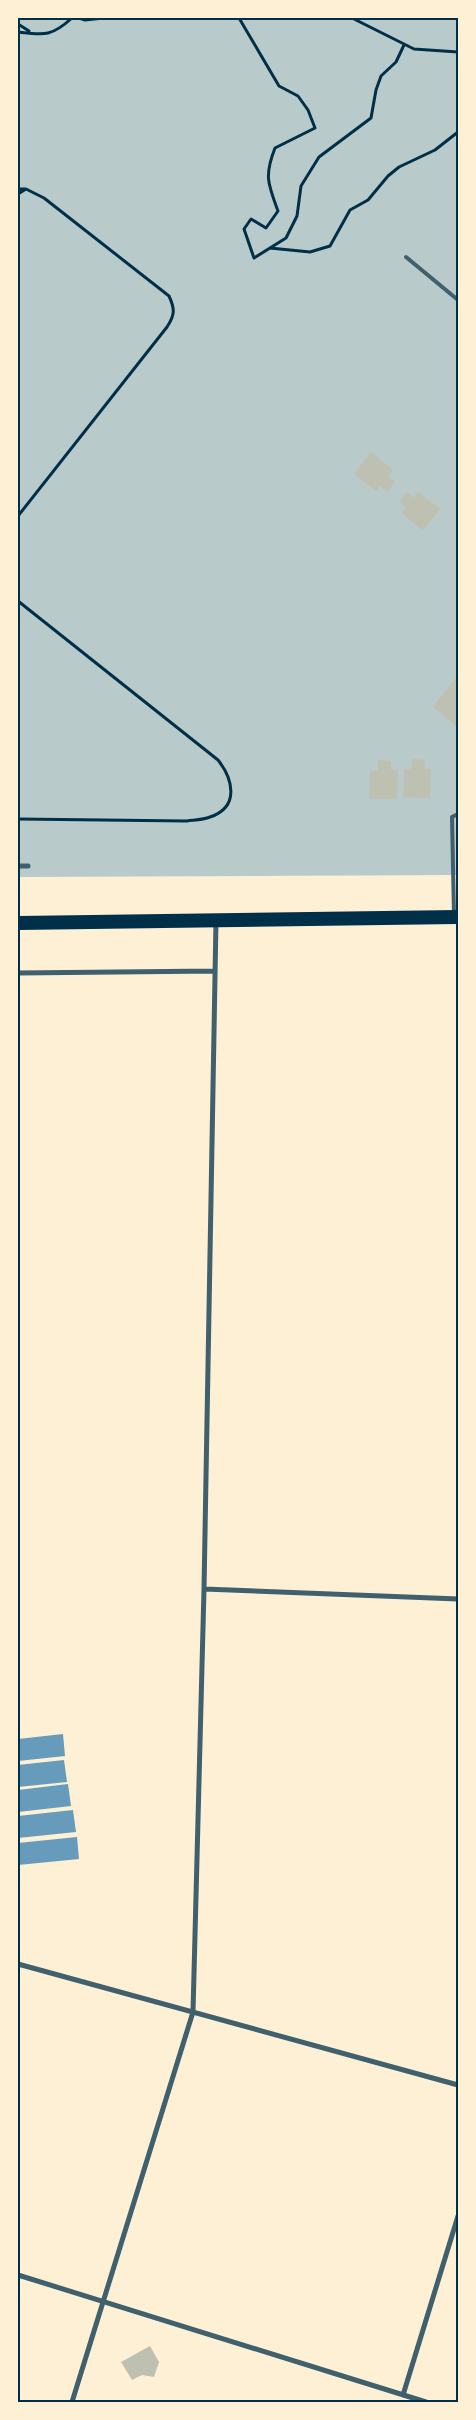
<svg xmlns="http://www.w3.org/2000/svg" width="476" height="2420" font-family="'Golos Text',sans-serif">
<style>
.green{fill:#b9caca}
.water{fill:#669bbc}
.building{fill:#bec0b2}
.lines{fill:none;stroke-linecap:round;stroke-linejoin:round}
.path{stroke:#003049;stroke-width:3}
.service{stroke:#3f606c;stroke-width:4}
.minor{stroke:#3f606c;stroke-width:5}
.trunk{stroke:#003049;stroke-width:14}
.neatline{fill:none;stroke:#003049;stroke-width:2}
</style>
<rect width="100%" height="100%" fill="#fdf0d5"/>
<path class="green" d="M 18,18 L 458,18 L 458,875 L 18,877 Z"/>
<path class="water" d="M 63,1734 L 65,1756 L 18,1761 L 18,1739 Z
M 64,1760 L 67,1782 L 18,1787 L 18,1765 Z
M 68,1784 L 71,1806 L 18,1812 L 18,1790 Z
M 73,1810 L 76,1832 L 18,1838 L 18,1816 Z
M 77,1837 L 79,1859 L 18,1865 L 18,1843 Z"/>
<path class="building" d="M 371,452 L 393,470 L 388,476 L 395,482 L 387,492 L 380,486 L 376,491 L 354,474 Z
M 407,492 L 414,498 L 418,492 L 440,509 L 423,531 L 401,513 L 406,508 L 399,502 Z
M 458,675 L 458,728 L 433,707 Z
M 412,759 L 425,760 L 424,769 L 431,769 L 430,798 L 403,797 L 404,769 L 411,769 Z
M 378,760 L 391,761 L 391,770 L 398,770 L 397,799 L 369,799 L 370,770 L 378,771 Z
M 150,2346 L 159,2362 L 154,2377 L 142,2375 L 132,2380 L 121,2362 Z"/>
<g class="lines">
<path class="path" d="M 79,18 L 85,20 L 104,18
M 239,18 L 279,86 L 298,96 L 308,110 L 315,128 L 275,148 C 264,176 268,184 278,211 L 266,228 L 251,219 L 244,229 L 254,258 L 286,238 L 297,216 L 301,186 L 319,157 L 371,118 L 376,90 L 381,76 L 396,62 L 404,45
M 352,18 L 414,49 L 458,52
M 18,24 L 29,31
M 18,32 C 44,35 51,37 72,18
M 18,189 L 26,189
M 18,194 L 26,189 L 44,198 L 169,296 C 175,309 175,315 167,327 L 18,516
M 270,248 L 310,252 L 330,246 L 350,210 L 368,200 L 388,176 L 399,167 L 435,150 L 458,132
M 18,601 L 218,760 C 233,779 240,807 210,817 C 203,820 194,820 187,821 L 18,819"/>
<path class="service" d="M 406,257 L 458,300
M 454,915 L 452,817 L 458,814"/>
<path class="minor" d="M 18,866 L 28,866
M 18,973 L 215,971
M 204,1589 L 458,1599
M 18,1964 L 458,2085
M 18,2275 L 426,2402
M 403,2395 L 458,2216
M 72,2402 L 193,2012 L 204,1589 L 216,921"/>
<path class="trunk" d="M 18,923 L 458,917"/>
</g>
<rect width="476" height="2420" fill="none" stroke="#fdf0d5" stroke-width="38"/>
<rect x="19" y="19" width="438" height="2382" class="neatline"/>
</svg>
